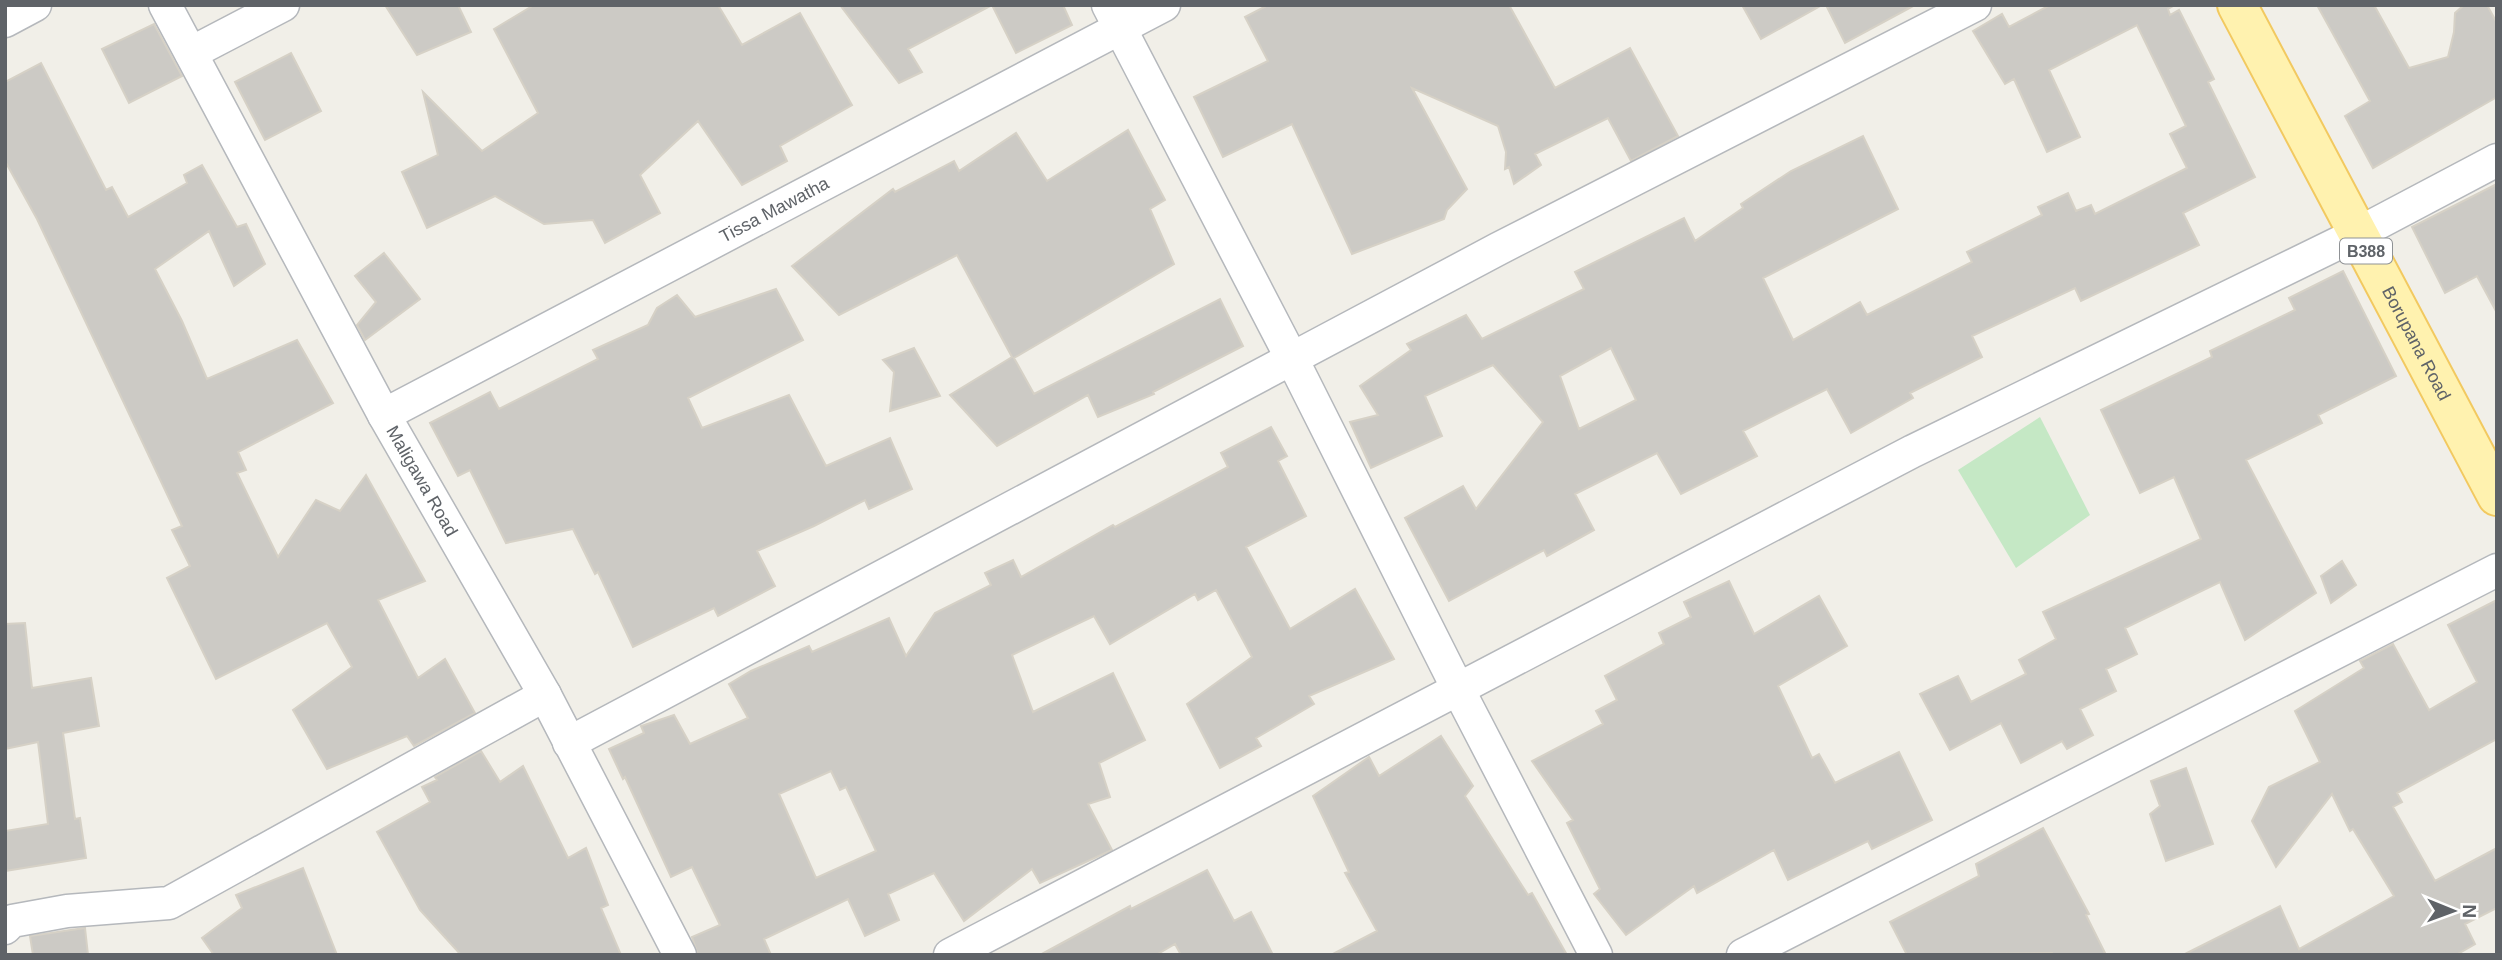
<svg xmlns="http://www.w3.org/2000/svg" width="2502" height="960" font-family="Arial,sans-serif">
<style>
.green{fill:#c5e8c5}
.building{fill:#cccac5;stroke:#d6d1c6;stroke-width:2;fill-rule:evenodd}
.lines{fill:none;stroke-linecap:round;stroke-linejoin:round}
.minor-casing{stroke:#b5b8bc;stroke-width:35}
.primary-casing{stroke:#f2c960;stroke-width:42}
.minor{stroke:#fff;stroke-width:32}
.primary{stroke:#fff2af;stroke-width:38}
.labels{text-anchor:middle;stroke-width:5;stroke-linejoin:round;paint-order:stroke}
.shield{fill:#fff;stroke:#8f9295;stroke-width:2}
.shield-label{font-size:16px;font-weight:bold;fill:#5f6368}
.street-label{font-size:18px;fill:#5f6368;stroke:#fff}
</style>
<rect width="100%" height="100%" fill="#f1efe8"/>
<path class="green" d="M 2040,417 L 2090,515 L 2016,568 L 1958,470 Z"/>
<path class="building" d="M 385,5 L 458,5 L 471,32 L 417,55 Z
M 534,5 L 718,5 L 742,45 L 800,13 L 852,105 L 780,146 L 787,161 L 742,185 L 698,121 L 640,175 L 660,213 L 605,243 L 593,220 L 544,224 L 495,196 L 427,228 L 402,172 L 438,155 L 423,92 L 482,151 L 538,113 L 494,29 Z
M 840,5 L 1063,5 L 1072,25 L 1016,53 L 992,5 L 908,49 L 922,72 L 899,83 Z
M 1268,5 L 1509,5 L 1555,88 L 1630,48 L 1678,136 L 1631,161 L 1608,118 L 1535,154 L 1541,165 L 1514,184 L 1509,167 L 1505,169 L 1506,152 L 1498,126 L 1412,88 L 1467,189 L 1447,210 L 1444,219 L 1352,254 L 1292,124 L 1223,157 L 1194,97 L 1268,61 L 1245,17 Z
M 1742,5 L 1822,5 L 1761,39 Z
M 1826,5 L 1915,5 L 1845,43 Z
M 2050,5 L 2175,5 L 2168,9 L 2170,15 L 2179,10 L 2214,79 L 2208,82 L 2255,177 L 2183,213 L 2199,245 L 2081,301 L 2075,288 L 1972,336 L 1982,357 L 1910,393 L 1913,398 L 1851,433 L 1827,389 L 1743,431 L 1757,456 L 1681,494 L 1657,453 L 1575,494 L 1594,530 L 1547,556 L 1544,550 L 1449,601 L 1405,518 L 1463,486 L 1476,509 L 1543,422 L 1493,365 L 1425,396 L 1442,436 L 1371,468 L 1350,422 L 1378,415 L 1360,386 L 1411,350 L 1407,344 L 1466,315 L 1482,339 L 1584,289 L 1575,272 L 1684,218 L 1695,241 L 1743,208 L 1741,204 L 1791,171 L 1863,136 L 1898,209 L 1763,278 L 1793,340 L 1860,302 L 1867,315 L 1972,262 L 1967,252 L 2042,215 L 2038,207 L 2068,193 L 2076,211 L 2091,205 L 2095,214 L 2187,168 L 2170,134 L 2186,126 L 2137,25 L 2049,70 L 2080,137 L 2047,152 L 2014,79 L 2005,84 L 1973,31 L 2002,14 L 2009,27 ZM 1611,348 L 1636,400 L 1579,429 L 1560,376 Z
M 2317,5 L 2374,5 L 2409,68 L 2448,57 L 2454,32 L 2455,13 L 2464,5 L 2487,5 L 2497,23 L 2497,97 L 2373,168 L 2345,116 L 2370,101 Z
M 154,24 L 182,76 L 129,103 L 102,49 Z
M 291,53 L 321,111 L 265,140 L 235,82 Z
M 41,63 L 106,190 L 112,187 L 128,217 L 187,183 L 184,175 L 202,165 L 237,227 L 246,224 L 265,264 L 234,286 L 209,231 L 155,269 L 182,321 L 207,379 L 297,340 L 333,403 L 238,452 L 246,470 L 237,473 L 278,557 L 316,500 L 340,511 L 366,475 L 425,581 L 378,600 L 418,678 L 445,659 L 475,713 L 414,746 L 407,736 L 327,769 L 293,710 L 352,667 L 327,623 L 216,679 L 167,578 L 190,566 L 172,530 L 182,526 L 37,219 L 5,161 L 5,82 Z
M 1128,130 L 1165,200 L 1150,209 L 1174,264 L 1014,358 L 1034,394 L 1220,299 L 1243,346 L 1153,392 L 1154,394 L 1098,417 L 1088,395 L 997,446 L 950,395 L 1012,357 L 957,255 L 839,315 L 792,266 L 893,189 L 895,192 L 954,161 L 959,171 L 1016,133 L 1047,181 Z
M 2497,184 L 2497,313 L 2477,276 L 2445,293 L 2412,227 Z
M 384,253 L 420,299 L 365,340 L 357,325 L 376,302 L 355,276 Z
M 2343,271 L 2396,376 L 2318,415 L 2322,423 L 2246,460 L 2316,593 L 2245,640 L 2220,582 L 2125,628 L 2137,654 L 2106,669 L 2116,691 L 2080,709 L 2093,735 L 2067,749 L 2062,741 L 2021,763 L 2001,723 L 1950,750 L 1920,694 L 1958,676 L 1971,702 L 2026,674 L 2019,660 L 2056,639 L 2043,612 L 2201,539 L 2174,477 L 2140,493 L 2101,410 L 2212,357 L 2210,351 L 2295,310 L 2289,298 Z
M 776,289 L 803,340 L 688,398 L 702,428 L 789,395 L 826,466 L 890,438 L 912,489 L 869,509 L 865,500 L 814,526 L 757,551 L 775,586 L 718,616 L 714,608 L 633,647 L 598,572 L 595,574 L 573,529 L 506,543 L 470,470 L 458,476 L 430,423 L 490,392 L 499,409 L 598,359 L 593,350 L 648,325 L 657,308 L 677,295 L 695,317 Z
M 914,348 L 940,396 L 890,411 L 894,372 L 883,360 Z
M 1271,427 L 1287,456 L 1278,461 L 1306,516 L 1246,547 L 1290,629 L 1355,589 L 1394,659 L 1309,696 L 1314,704 L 1256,738 L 1261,746 L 1220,768 L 1187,704 L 1252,657 L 1216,590 L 1198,600 L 1195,594 L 1110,644 L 1094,616 L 1012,655 L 1033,712 L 1113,673 L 1145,740 L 1099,763 L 1110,797 L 1088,804 L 1112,850 L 1040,883 L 1032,869 L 964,921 L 934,873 L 888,894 L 899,920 L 865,936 L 848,899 L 764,939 L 771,955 L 698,955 L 692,937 L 720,925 L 692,867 L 671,877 L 625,777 L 623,779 L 609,749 L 644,733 L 641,726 L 674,715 L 690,744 L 748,718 L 729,684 L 751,671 L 809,646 L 812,652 L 889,618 L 906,656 L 935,613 L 991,585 L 985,573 L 1013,560 L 1021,577 L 1113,525 L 1115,527 L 1228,467 L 1221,453 ZM 831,771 L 840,790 L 846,787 L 876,851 L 816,878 L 779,794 Z
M 2342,561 L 2356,585 L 2331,603 L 2321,576 Z
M 1729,581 L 1754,634 L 1819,596 L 1847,646 L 1778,686 L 1812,758 L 1819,754 L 1835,783 L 1899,752 L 1932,820 L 1872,849 L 1868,841 L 1788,880 L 1774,850 L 1697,893 L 1694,886 L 1626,935 L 1594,894 L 1600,889 L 1567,823 L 1573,820 L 1532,761 L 1603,724 L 1596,711 L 1617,700 L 1605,676 L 1664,644 L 1659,633 L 1691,617 L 1684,602 Z
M 2497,600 L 2497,739 L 2397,793 L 2402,802 L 2393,807 L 2435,881 L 2497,848 L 2497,908 L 2465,924 L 2475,944 L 2456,955 L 2183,955 L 2280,906 L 2299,949 L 2394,896 L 2353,829 L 2350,831 L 2332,794 L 2276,867 L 2252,821 L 2269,787 L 2320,762 L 2295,711 L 2364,668 L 2360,661 L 2393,644 L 2429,710 L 2477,682 L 2448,625 Z
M 25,623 L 32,688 L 91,678 L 99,726 L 63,733 L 75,819 L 80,818 L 86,858 L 5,871 L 5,831 L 48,824 L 38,742 L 5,749 L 5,624 Z
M 1441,736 L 1473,786 L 1465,796 L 1528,895 L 1532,893 L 1567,955 L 1331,955 L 1377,931 L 1345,873 L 1349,872 L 1313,796 L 1369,757 L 1379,776 Z
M 481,751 L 500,782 L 523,766 L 568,858 L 586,848 L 608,905 L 601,908 L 621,955 L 461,955 L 420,910 L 377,832 L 430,802 L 422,787 L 437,780 L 435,777 Z
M 2186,768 L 2213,844 L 2166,861 L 2150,814 L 2160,806 L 2151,781 Z
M 2043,828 L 2089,914 L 2086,915 L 2106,955 L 2053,955 L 2052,953 L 1907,955 L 1890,922 L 1979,876 L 1976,864 Z
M 303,868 L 337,955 L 214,955 L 202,938 L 242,908 L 236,895 Z
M 1207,870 L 1234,921 L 1251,912 L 1273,955 L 1181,955 L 1175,944 L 1156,955 L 1040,955 L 1130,906 L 1131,909 Z
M 85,928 L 88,955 L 33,955 L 30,936 Z"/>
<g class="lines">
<defs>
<g id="minor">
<path id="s1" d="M 165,5 L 384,415 L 545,695 L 680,955"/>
<path d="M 1108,5 L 1292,359 L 1458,689 L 1596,955"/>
<path d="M 5,21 L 35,5"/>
<path d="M 191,53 L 283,5"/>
<path id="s2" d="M 384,415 L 1164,5"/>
<path d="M 569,743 L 1498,249 L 1975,5"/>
<path d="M 5,928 L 12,921 L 67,911 L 169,903 L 545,695"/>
<path d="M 950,955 L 1913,451 L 2357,234 L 2497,160"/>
<path d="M 1743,955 L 2497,570"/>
</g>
<g id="primary">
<path id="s3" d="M 2237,5 L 2497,496"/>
</g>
</defs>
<use href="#minor" class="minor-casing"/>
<use href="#primary" class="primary-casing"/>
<use href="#minor" class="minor"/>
<use href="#primary" class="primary"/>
</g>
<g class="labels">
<rect class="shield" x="2340" y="238.5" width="52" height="25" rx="5"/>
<g class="shield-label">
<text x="2366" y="257">B388</text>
</g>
<g class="street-label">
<text dy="6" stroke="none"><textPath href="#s2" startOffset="441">Tissa Mawatha</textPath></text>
<text dy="6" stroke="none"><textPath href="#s3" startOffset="383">Borupana Road</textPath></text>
<text dy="6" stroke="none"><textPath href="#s1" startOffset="541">Maligawa Road</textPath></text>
</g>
</g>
<rect width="2502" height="960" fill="none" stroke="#5f6368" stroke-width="14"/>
<g transform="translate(2453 911) rotate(91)" stroke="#ffffff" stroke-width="5" paint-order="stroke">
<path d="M0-5L12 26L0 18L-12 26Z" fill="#5f6368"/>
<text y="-10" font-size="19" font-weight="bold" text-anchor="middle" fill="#5f6368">N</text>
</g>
</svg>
